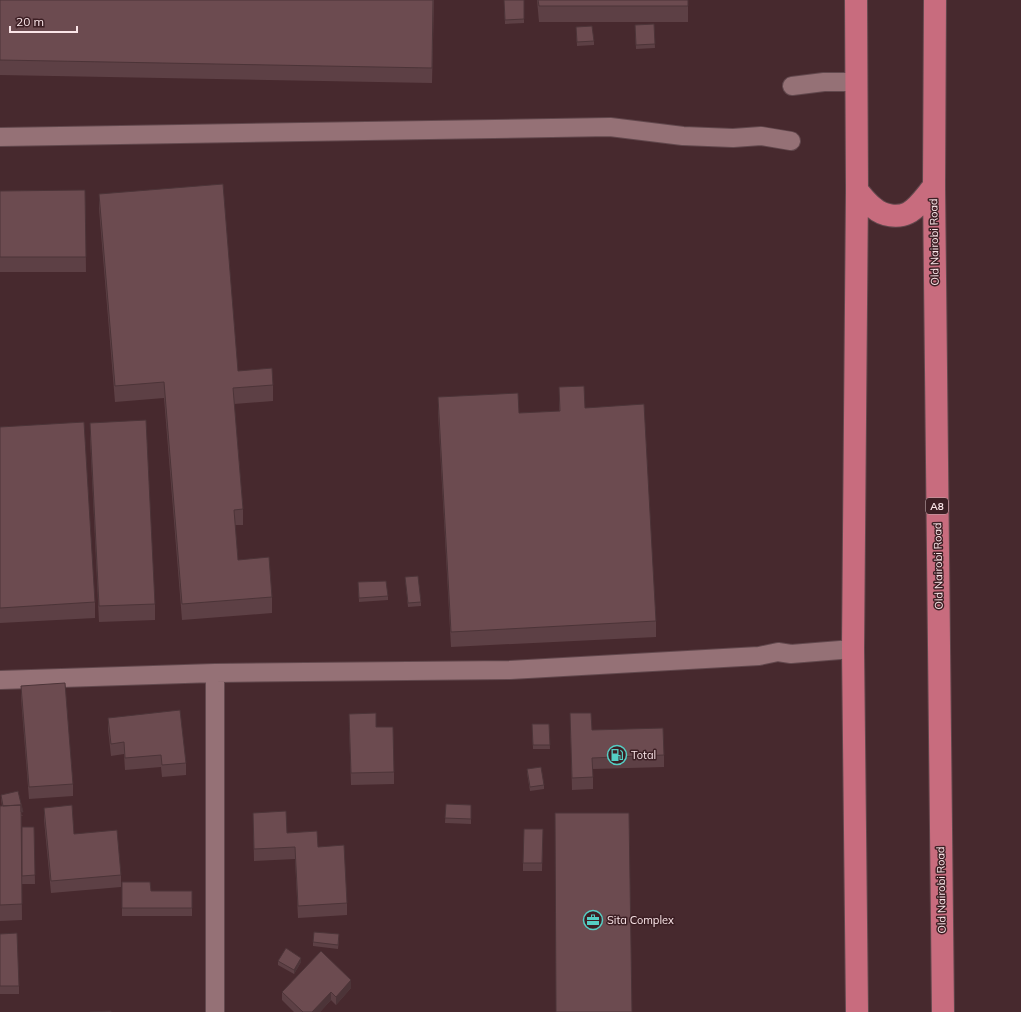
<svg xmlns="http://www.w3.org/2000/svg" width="1021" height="1012" font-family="Mulish,sans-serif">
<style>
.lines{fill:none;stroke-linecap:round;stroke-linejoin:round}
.minor-casing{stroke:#62484d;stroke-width:20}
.trunk-casing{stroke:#62484d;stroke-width:24}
.minor{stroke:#957176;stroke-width:18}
.trunk{stroke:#c86c7e;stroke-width:22}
.wall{fill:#5d4045}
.shaded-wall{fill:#4c3438}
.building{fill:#6c4b50;stroke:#4c3438}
.labels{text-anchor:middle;stroke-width:3;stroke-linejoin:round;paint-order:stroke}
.shield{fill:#3c1f24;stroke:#c1aaad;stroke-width:1}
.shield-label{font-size:10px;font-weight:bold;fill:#fae5e8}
.street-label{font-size:11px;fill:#fae5e8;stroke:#3c1f24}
.poi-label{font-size:11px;fill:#fae5e8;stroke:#3c1f24;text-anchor:start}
</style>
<rect width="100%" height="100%" fill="#47292e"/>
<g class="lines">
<defs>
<path id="minor" d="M 792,86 L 824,82 L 857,82
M 0,137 L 610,127 L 683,136 L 733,138 L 761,136 L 791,141
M 0,680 L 215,673 L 510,670 L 759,656 L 778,652 L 791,654 L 853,649
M 215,1012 L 215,673"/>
<path id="trunk" d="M 856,0 L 857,190 L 853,649 L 857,1012
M 935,0 L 934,186 L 943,1012
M 857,190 C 862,196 867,203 874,208 C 883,216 898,218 908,213 C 918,208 927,194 934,186"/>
</defs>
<use href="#minor" class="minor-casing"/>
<use href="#trunk" class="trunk-casing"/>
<use href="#minor" class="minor"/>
<use href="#trunk" class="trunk"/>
</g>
<path class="wall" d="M 0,0 L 434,0 L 432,83 L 0,75 Z
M 504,0 L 524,0 L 524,23 L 505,24 Z
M 537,0 L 688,0 L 688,22 L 539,22 Z
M 654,24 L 655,48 L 636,49 L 635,30 Z
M 576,27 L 594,41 L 594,45 L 577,46 Z
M 85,190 L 86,272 L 0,272 L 0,191 Z
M 99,194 L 238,371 L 273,385 L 273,401 L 234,404 L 243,509 L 243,525 L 235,525 L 238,560 L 272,597 L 272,613 L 182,620 L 164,398 L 115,402 L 99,209 Z
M 559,387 L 585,408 L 656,621 L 656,637 L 451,647 L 438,413 L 438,397 L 519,413 L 559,411 Z
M 90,423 L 155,604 L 155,620 L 99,622 L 90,438 Z
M 0,427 L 95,602 L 95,618 L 0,623 Z
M 405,577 L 421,602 L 421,606 L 408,607 Z
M 358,582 L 388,596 L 388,600 L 359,602 Z
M 21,686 L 73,784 L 73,796 L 29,799 L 21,698 Z
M 570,713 L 592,730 L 664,755 L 664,767 L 593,769 L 593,789 L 572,790 Z
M 108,718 L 186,763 L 186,775 L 162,777 L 161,767 L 125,770 L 124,754 L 111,756 L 108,729 Z
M 532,724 L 549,724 L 550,749 L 533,749 Z
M 349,726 L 376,727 L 394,772 L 394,784 L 351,785 Z
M 527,769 L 544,785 L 544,789 L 530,791 L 527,773 Z
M 1,795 L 23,816 L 21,816 L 22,920 L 0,921 L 0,806 L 2,806 L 1,800 Z
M 446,804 L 471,805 L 471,824 L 445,823 Z
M 44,808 L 121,875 L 121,887 L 51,893 L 44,820 Z
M 253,813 L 287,833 L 318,847 L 347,903 L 347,915 L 298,918 L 295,859 L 254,861 Z
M 22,827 L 34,827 L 35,884 L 22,884 Z
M 543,829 L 542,871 L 523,871 L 523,863 Z
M 122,882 L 151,891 L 192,891 L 192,916 L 122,916 Z
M 0,934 L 19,986 L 19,994 L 0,994 Z
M 339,939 L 338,949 L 313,946 L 313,942 Z
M 278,961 L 301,962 L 294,974 L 278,965 Z
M 351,988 L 336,1005 L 331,1000 L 320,1012 L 294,1012 L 282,1000 L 282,992 Z"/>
<path class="shaded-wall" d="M 301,958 L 301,962 L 294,974 L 294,970 Z
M 351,980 L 351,988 L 336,1005 L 336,997 Z
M 331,992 L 331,1000 L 320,1012 L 312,1012 Z"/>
<path class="building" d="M 0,0 L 433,0 L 432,68 L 0,60 Z
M 504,0 L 524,0 L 524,19 L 505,20 Z
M 538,0 L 688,0 L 688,6 L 539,6 Z
M 654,24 L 655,44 L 636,45 L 635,25 Z
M 592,26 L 594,41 L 577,42 L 576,27 Z
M 223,184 L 238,371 L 272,368 L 273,385 L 233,388 L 243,509 L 234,510 L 238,560 L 269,557 L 272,597 L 182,604 L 164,382 L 115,386 L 99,194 Z
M 85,190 L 86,257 L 0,257 L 0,191 Z
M 584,386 L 585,408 L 644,404 L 656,621 L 451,632 L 438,397 L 518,393 L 519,413 L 560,411 L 559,387 Z
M 146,420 L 155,604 L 99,606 L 90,423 Z
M 84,422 L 95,602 L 0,608 L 0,427 Z
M 418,576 L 421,602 L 408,603 L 405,577 Z
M 386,581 L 388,596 L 359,598 L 358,582 Z
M 65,683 L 73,784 L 29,787 L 21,686 Z
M 180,710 L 186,763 L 162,765 L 161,755 L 125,758 L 124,742 L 111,744 L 108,718 Z
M 376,713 L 376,727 L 393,727 L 394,772 L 351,773 L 349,714 Z
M 570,713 L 591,713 L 592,730 L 663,728 L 664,755 L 592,758 L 593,777 L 572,778 Z
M 532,724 L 549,724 L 550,745 L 533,745 Z
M 541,767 L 544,785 L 530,787 L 527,769 Z
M 18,791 L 23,812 L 21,812 L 21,805 L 3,806 L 1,795 Z
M 446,804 L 471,805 L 471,819 L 445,818 Z
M 21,805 L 22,904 L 0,905 L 0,806 Z
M 72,805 L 74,834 L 117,830 L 121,875 L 51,881 L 44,808 Z
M 286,811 L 287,833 L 317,831 L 318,847 L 344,845 L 347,903 L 298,906 L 295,847 L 254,849 L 253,813 Z
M 555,813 L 629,813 L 632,1012 L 556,1012 Z
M 22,827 L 34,827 L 35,875 L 22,876 Z
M 524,829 L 543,829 L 542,863 L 523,863 Z
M 122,882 L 150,882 L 151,891 L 192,891 L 192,908 L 122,908 Z
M 314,932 L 339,934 L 338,945 L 313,942 Z
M 17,933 L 19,986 L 0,986 L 0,934 Z
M 286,948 L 301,958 L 294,970 L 278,961 Z
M 321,951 L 351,980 L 336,997 L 331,992 L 312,1012 L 303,1012 L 282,992 Z
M 111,1011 L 111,1012 L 90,1012 Z"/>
<defs>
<symbol id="fuel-ring" viewBox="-11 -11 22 22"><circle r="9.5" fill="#3c1f24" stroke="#55cec4" stroke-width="1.5"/><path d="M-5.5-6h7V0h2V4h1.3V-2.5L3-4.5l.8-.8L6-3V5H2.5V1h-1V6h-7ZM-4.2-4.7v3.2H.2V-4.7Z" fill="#55cec4"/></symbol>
<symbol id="office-ring" viewBox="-11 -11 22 22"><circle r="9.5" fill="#3c1f24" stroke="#55cec4" stroke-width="1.5"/><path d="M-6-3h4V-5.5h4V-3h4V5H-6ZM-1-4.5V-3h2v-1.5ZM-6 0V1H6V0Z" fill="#55cec4"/></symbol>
</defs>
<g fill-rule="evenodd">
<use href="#fuel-ring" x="606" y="744" width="22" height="22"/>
<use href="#office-ring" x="582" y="909" width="22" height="22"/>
</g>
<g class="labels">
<rect class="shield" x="926" y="498" width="22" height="16" rx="3"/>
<g class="shield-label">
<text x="937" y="510">A8</text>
</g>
<g class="street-label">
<text transform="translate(934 242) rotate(-91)" y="4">Old Nairobi Road</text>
<text transform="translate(938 566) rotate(-91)" y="4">Old Nairobi Road</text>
<text transform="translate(941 890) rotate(-91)" y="4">Old Nairobi Road</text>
</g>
<g class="poi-label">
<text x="631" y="759">Total</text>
<text x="607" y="924">Sita Complex</text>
</g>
</g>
<path d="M10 26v6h67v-6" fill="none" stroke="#fae5e8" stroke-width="2"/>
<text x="16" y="26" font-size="12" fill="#fae5e8" stroke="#3c1f24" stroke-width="3" paint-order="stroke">20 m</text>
</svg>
